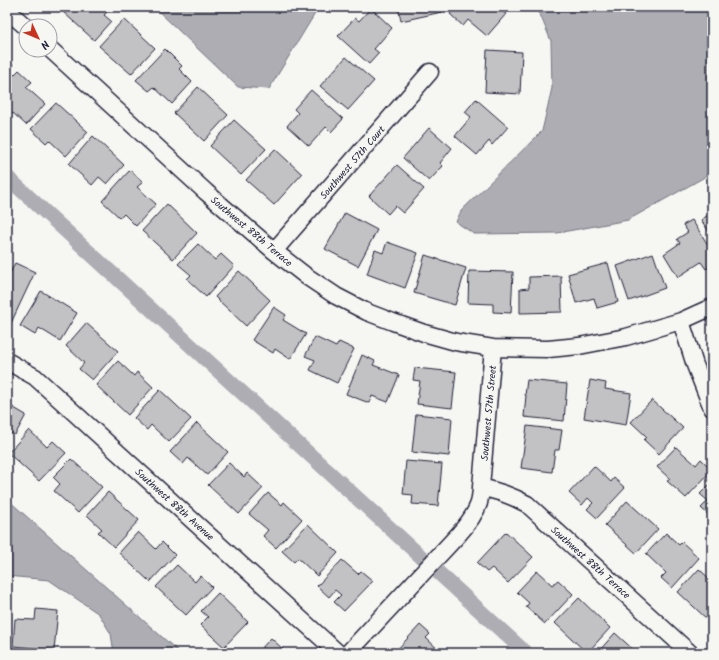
<svg xmlns="http://www.w3.org/2000/svg" width="719" height="660" font-family="Kalam,sans-serif">
<style>
.water{fill:#adadb3;stroke:#757583}
.lines{fill:none;stroke-linecap:round;stroke-linejoin:round}
.canal{stroke:#adadb3;stroke-width:15}
.building{fill:#c2c2c4;stroke:#22223b}
.minor-casing{stroke:#22223b;stroke-width:19}
.minor{stroke:#f6f6f2;stroke-width:16}
.labels{text-anchor:middle;stroke-width:3;stroke-linejoin:round;paint-order:stroke}
.street-label{font-size:10px;fill:#22223b;stroke:#f6f6f2}
</style>
<rect width="100%" height="100%" fill="#f6f6f2"/>
<filter id="ink" filterUnits="userSpaceOnUse"><feTurbulence type="fractalNoise" baseFrequency=".025" numOctaves="2"/><feDisplacementMap in="SourceGraphic" scale="8" xChannelSelector="R" yChannelSelector="G"/><feConvolveMatrix kernelMatrix="1 2 1 2 8 2 1 2 1" color-interpolation-filters="sRGB"/></filter>
<g filter="url(#ink)">
<path class="water" d="M 154,7 L 319,7 L 269,89 L 238,87 Z
M 537,7 L 712,7 L 712,170 L 703,178 L 628,220 L 557,233 L 474,234 L 456,222 L 461,211 L 542,131 L 552,88 L 551,41 Z
M 7,499 L 180,653 L 114,653 L 111,634 L 99,614 L 49,580 L 7,576 Z"/>
<g class="lines">
<path class="canal" d="M 7,177 L 526,653"/>
</g>
<path class="building" d="M 68,7 L 110,7 L 111,8 L 104,15 L 111,21 L 94,40 L 63,12 Z
M 398,7 L 441,7 L 442,12 L 401,21 Z
M 456,7 L 497,7 L 506,14 L 487,36 L 468,20 L 463,26 L 450,14 Z
M 371,8 L 392,28 L 374,49 L 379,53 L 369,64 L 338,36 L 355,18 L 359,21 Z
M 124,19 L 155,48 L 131,74 L 99,46 Z
M 165,49 L 182,66 L 179,69 L 192,82 L 172,104 L 154,87 L 149,91 L 136,80 Z
M 487,50 L 522,52 L 520,94 L 485,92 Z
M 346,57 L 374,81 L 348,110 L 320,86 Z
M 7,59 L 13,65 L 7,71 Z
M 19,70 L 32,82 L 26,87 L 45,104 L 26,125 L 13,113 L 10,117 L 7,115 L 7,82 Z
M 198,87 L 228,115 L 204,141 L 174,113 Z
M 311,90 L 343,119 L 331,132 L 326,127 L 309,146 L 287,126 L 298,113 L 294,109 Z
M 476,99 L 508,127 L 492,145 L 489,141 L 477,155 L 455,136 L 471,117 L 465,112 Z
M 56,103 L 88,132 L 66,156 L 49,140 L 46,143 L 31,129 Z
M 234,120 L 266,149 L 241,175 L 210,146 Z
M 429,128 L 452,148 L 440,163 L 443,166 L 429,181 L 403,158 Z
M 93,136 L 124,165 L 107,184 L 99,177 L 92,185 L 69,164 Z
M 275,149 L 302,174 L 274,205 L 246,180 Z
M 397,165 L 424,189 L 403,213 L 395,206 L 388,214 L 369,196 Z
M 130,170 L 143,182 L 137,187 L 156,204 L 136,226 L 124,214 L 120,218 L 102,201 Z
M 167,204 L 197,233 L 173,259 L 142,231 Z
M 712,212 L 712,236 L 701,220 Z
M 345,213 L 377,230 L 358,266 L 325,249 Z
M 692,220 L 712,251 L 712,265 L 706,269 L 701,262 L 678,277 L 664,254 L 680,243 L 677,239 L 688,232 L 683,225 Z
M 387,242 L 418,253 L 405,288 L 367,274 L 375,250 L 383,253 Z
M 198,244 L 215,260 L 221,254 L 234,266 L 206,297 L 187,279 L 191,275 L 178,264 Z
M 653,253 L 665,288 L 629,301 L 617,266 Z
M 425,255 L 466,268 L 455,305 L 414,293 Z
M 15,263 L 35,272 L 11,323 L 7,321 L 7,279 Z
M 608,263 L 618,302 L 597,308 L 594,298 L 576,303 L 568,274 Z
M 239,271 L 270,300 L 246,326 L 215,297 Z
M 469,271 L 513,272 L 511,313 L 493,312 L 493,304 L 468,303 Z
M 561,276 L 562,312 L 520,313 L 520,289 L 529,288 L 529,277 Z
M 41,291 L 77,313 L 60,341 L 39,328 L 35,335 L 20,326 Z
M 274,307 L 286,315 L 283,320 L 306,334 L 290,359 L 275,349 L 273,353 L 252,340 Z
M 86,323 L 118,351 L 92,380 L 79,369 L 84,363 L 66,346 Z
M 315,337 L 336,347 L 339,342 L 354,349 L 337,383 L 310,370 L 315,360 L 305,356 Z
M 362,355 L 375,361 L 373,365 L 399,375 L 388,402 L 372,396 L 369,403 L 346,394 Z
M 118,361 L 134,376 L 137,372 L 153,387 L 128,415 L 96,385 Z
M 415,368 L 456,372 L 452,408 L 417,404 L 420,381 L 413,380 Z
M 527,380 L 567,384 L 564,421 L 524,417 L 526,395 L 525,395 Z
M 590,380 L 606,383 L 605,389 L 631,393 L 626,425 L 584,418 Z
M 160,390 L 191,419 L 169,442 L 151,425 L 147,430 L 134,418 Z
M 652,400 L 683,428 L 659,454 L 644,440 L 647,437 L 631,422 Z
M 7,404 L 26,415 L 15,435 L 7,431 Z
M 416,414 L 452,418 L 449,456 L 412,452 Z
M 197,423 L 228,452 L 207,475 L 188,458 L 183,464 L 170,452 Z
M 527,426 L 562,430 L 559,450 L 555,450 L 552,472 L 521,468 Z
M 29,430 L 47,447 L 53,441 L 66,453 L 39,481 L 8,453 Z
M 676,447 L 696,465 L 701,459 L 712,470 L 686,498 L 667,481 L 670,479 L 657,467 Z
M 71,459 L 102,487 L 78,513 L 54,491 L 60,484 L 53,477 Z
M 406,461 L 442,464 L 438,506 L 412,504 L 413,495 L 403,494 Z
M 229,463 L 244,477 L 247,473 L 263,488 L 239,514 L 208,485 Z
M 594,466 L 611,482 L 614,478 L 625,488 L 597,518 L 587,509 L 593,503 L 588,498 L 582,505 L 569,493 Z
M 712,482 L 712,518 L 701,508 L 708,501 L 700,494 Z
M 108,492 L 139,520 L 114,547 L 98,532 L 102,529 L 87,515 Z
M 268,493 L 282,505 L 284,502 L 302,519 L 276,548 L 263,536 L 268,530 L 249,514 Z
M 627,501 L 658,529 L 636,553 L 605,525 Z
M 308,524 L 338,553 L 317,576 L 298,558 L 294,562 L 282,551 Z
M 138,532 L 156,549 L 162,542 L 175,555 L 150,582 L 119,553 Z
M 506,532 L 533,557 L 508,583 L 492,568 L 487,572 L 477,563 Z
M 666,533 L 679,545 L 682,542 L 699,558 L 672,588 L 661,578 L 666,573 L 646,554 Z
M 342,560 L 358,574 L 361,571 L 373,581 L 344,611 L 334,602 L 341,595 L 335,590 L 329,597 L 317,586 Z
M 177,565 L 195,582 L 200,576 L 212,587 L 186,615 L 156,587 Z
M 699,569 L 712,581 L 712,618 L 709,621 L 678,592 Z
M 537,571 L 552,585 L 558,580 L 573,594 L 545,624 L 526,607 L 529,603 L 517,592 Z
M 218,593 L 248,622 L 224,647 L 200,625 L 208,617 L 201,611 Z
M 579,598 L 610,628 L 587,653 L 555,623 Z
M 36,609 L 58,611 L 54,650 L 13,646 L 15,619 L 35,620 Z
M 420,625 L 430,634 L 426,638 L 442,653 L 394,653 Z
M 615,633 L 637,653 L 601,653 L 599,651 Z
M 271,638 L 287,653 L 257,653 Z"/>
<g class="lines">
<defs>
<path id="minor" d="M 7,10 L 26,27
M 50,49 L 206,192 L 274,251 L 306,276 L 336,296 L 367,312 L 393,322 L 424,333 L 456,342 L 493,348 L 548,349 L 579,346 L 626,337 L 681,321 L 712,307
M 274,251 L 430,72
M 681,321 L 695,365 L 712,408
M 7,361 L 35,377 L 338,653
M 481,487 C 500,492 510,495 527,504 L 690,653
M 348,653 L 458,535 C 467,525 475,515 479,503 C 480,498 481,492 481,487 L 493,348"/>
</defs>
<use href="#minor" class="minor-casing"/>
<use href="#minor" class="minor"/>
</g>
</g>
<g class="labels">
<g class="street-label">
<text transform="translate(352 162) rotate(-49)" y="4">Southwest 57th Court</text>
<text transform="translate(252 231) rotate(40)" y="4">Southwest 88th Terrace</text>
<text transform="translate(488 413) rotate(-85)" y="4">Southwest 57th Street</text>
<text transform="translate(175 504) rotate(42)" y="4">Southwest 88th Avenue</text>
<text transform="translate(591 562) rotate(42)" y="4">Southwest 88th Terrace</text>
</g>
</g>
<rect width="719" height="660" fill="none" stroke="#f6f6f2" stroke-width="24"/>
<rect x="12" y="12" width="695" height="636" fill="none" stroke="#22223b" stroke-width="1.5" filter="url(#ink)"/>
<g transform="translate(38 38) rotate(134)"><circle r="19" fill="#f6f6f2" stroke="#a1a1a9"/>
<path d="M0-3L7 15L0 10L-7 15Z" fill="#c8321e"/>
<text y="-6" font-size="11" font-weight="bold" text-anchor="middle" fill="#22223b">N</text>
</g>
</svg>
